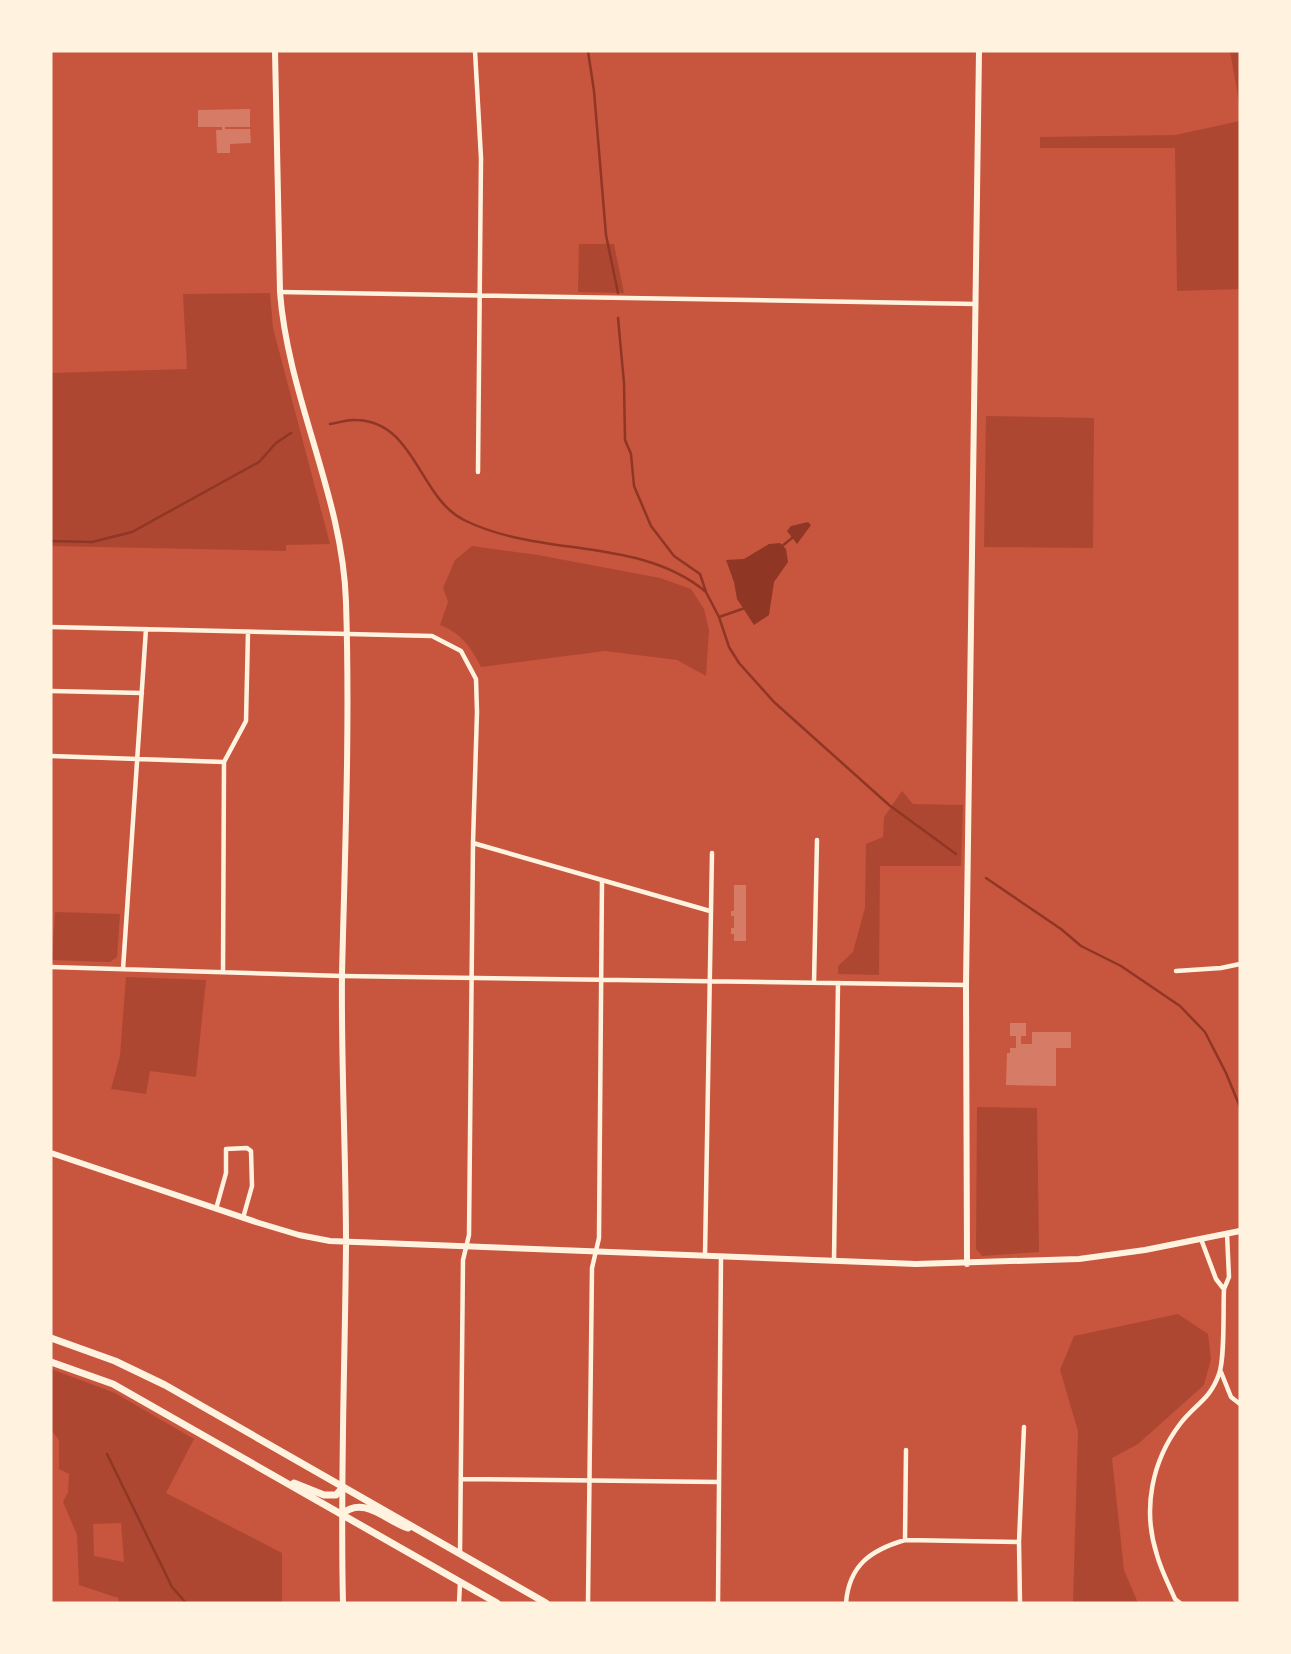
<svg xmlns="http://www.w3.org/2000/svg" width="1291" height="1654" font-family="'Titillium Web',sans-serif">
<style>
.green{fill:#ae4732;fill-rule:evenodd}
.water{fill:#8f3625}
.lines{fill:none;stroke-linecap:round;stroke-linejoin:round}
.stream{stroke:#8f3625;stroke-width:2.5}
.building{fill:#d67c66}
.minor{stroke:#fff3e0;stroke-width:4.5}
.tertiary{stroke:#fff3e0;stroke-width:6}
.primary{stroke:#fff3e0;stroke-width:7}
</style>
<rect width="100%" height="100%" fill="#c8553d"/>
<path class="green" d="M 1230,51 L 1240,51 L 1240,108 Z
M 1240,121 L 1240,289 L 1177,291 L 1175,148 L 1040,148 L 1040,137 L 1175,135 Z
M 579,244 L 614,244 L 624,293 L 578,292 Z
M 270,293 L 273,328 L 330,544 L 286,545 L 286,551 L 51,546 L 51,373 L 187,369 L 183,294 Z
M 986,416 L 1094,418 L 1093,548 L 984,547 Z
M 472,546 L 538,555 L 660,578 L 691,589 L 704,609 L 709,630 L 706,676 L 677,660 L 605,651 L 481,667 C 471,647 461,633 440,625 L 448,602 L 443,588 L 455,560 Z
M 902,791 L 913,804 L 963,805 L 961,866 L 880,866 L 879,975 L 838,974 L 838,966 L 853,952 L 865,908 L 866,844 L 883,837 L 884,817 Z
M 55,912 L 120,914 L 117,957 L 110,962 L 52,960 Z
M 126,977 L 206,980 L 196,1077 L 150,1071 L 146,1094 L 111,1089 L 120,1056 Z
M 977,1107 L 1037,1108 L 1039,1252 L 982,1256 L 976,1249 Z
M 1178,1314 L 1208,1334 L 1211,1359 L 1204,1385 L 1138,1444 L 1112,1458 L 1124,1570 L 1138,1603 L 1073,1603 L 1078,1431 L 1060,1370 L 1074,1336 Z
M 51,1369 L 115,1393 L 194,1439 L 166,1493 L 282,1553 L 282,1603 L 119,1603 L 118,1598 L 79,1585 L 77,1535 L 63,1502 L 68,1492 L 69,1474 L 59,1469 L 59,1440 L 51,1430 ZM 121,1523 L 124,1562 L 94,1556 L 93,1524 Z"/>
<path class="water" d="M 808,522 L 811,525 L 797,544 L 787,531 L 791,526 Z
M 780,543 L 786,549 L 788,562 L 774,582 L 769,615 L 754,625 L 737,599 L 734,582 L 726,560 L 744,559 L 769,544 Z"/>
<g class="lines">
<path class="stream" d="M 588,51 L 594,91 L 606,235 L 618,293
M 618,318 L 624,383 L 625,440 L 631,454 L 634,486 L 651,526 L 674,556 L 700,574 L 706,592 L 719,617 L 729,647 L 739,663 L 774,702 L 889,805 L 956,854
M 330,424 C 338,423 348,419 356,420 C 415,421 419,498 464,520 C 540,558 639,536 706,592
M 51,541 L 92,542 L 132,532 L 259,462 L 276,443 L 291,433
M 781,547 L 792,538
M 719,617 L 745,608
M 986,878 L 1061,929 L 1081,946 L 1121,966 L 1180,1006 L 1205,1032 L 1226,1073 L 1240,1107
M 107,1454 L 172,1587 L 186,1603"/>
</g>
<path class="building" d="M 250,109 L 250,127 L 225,127 L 225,129 L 250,129 L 251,143 L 230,144 L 230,153 L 217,153 L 216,130 L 222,130 L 222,127 L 198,127 L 198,110 Z
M 734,885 L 746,885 L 746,941 L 734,941 L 734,934 L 731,934 L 731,928 L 734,928 L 734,916 L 731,916 L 731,911 L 734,911 Z
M 1010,1023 L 1026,1023 L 1026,1036 L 1021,1036 L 1021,1044 L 1032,1044 L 1032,1032 L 1071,1032 L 1071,1048 L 1056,1048 L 1056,1086 L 1006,1085 L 1007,1053 L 1010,1053 L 1010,1048 L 1016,1048 L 1016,1036 L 1010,1036 Z"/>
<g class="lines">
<path class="minor" d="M 475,51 L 481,158 L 478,472
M 280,292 L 976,304
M 51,627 L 432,636 L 461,651 L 476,679 L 477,712 L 473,843 L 469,1235 L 463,1260 L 460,1553
M 51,691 L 142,693
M 51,756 L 224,762
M 473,843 L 710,911
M 51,967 L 342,976 L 966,985
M 123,969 L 146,629
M 1176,971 L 1221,968 L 1240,964
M 223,972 L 224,762 L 246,721 L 248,632
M 814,983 L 817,840
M 216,1209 L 226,1173 L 226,1149 L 247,1148 L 251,1151 L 252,1186 L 243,1218
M 1201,1239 L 1216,1279 L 1223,1288
M 705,1256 L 712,853
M 834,1260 L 838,983
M 1221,1372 L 1231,1397 L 1240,1404
M 462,1479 L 718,1482
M 905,1540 L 906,1450
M 459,1603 L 460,1583
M 588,1603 L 592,1268 L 599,1238 L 602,881
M 718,1603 L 721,1256
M 846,1603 C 849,1565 871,1550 905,1540 L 1019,1542
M 1020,1603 L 1019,1542 L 1024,1427
M 1180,1603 L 1175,1599 C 1169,1585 1161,1570 1157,1555 C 1142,1509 1152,1461 1180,1424 C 1195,1404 1210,1400 1219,1374 C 1225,1359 1223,1309 1224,1289 L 1229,1277 L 1227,1234"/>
<path class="tertiary" d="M 275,51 L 280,292 C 288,398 343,497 346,602 C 350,726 345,850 342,974 C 341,1064 346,1155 346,1245 C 345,1365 340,1484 343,1603
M 51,1153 L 259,1223 L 299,1235 L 330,1241 L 916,1264 L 1079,1259 L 1145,1250 L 1240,1231
M 967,1264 L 966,985 L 979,51"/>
<path class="primary" d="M 51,1338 L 115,1361 L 165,1385 L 546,1603
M 51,1362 L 113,1384 L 497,1603
M 294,1483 L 324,1495 L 336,1495 L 343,1487
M 342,1514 C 364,1495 386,1521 408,1528"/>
</g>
<rect width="1291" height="1654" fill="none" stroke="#fff3e0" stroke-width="105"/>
</svg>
